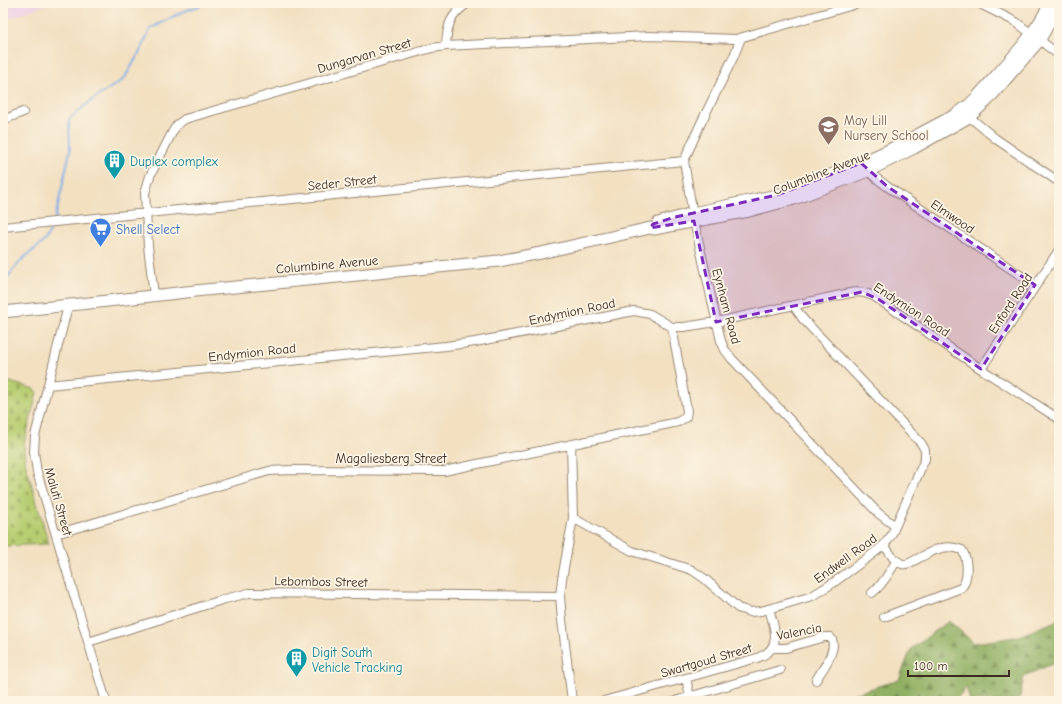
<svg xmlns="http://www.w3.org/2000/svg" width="1062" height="704" font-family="'Comic Neue',sans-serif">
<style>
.built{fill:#efd0e6}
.forest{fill:url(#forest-firs);stroke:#666d40}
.cemetery{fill:url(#cemetery-stones);stroke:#797c48}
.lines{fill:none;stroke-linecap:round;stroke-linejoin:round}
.stream{stroke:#7cabe6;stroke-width:2}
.street-casing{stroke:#968570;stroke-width:10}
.secondary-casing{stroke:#968570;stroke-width:13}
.street{stroke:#fff;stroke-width:8}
.secondary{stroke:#fff;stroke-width:11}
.marked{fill:#7b2cbf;fill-opacity:0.2;stroke:#7b2cbf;stroke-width:3;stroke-dasharray:8 5;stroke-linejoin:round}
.labels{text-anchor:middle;stroke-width:3.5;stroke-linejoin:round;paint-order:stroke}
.street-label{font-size:13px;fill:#3b2a1e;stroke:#fcf5e5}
.education-label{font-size:13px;fill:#785e54;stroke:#fcf5e5;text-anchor:start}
.culture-label{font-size:13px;fill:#0d838f;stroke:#fcf5e5;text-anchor:start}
.shop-label{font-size:13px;fill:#366cbe;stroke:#fcf5e5;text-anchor:start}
</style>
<defs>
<pattern id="forest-firs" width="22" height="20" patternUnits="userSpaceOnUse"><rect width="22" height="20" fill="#91b063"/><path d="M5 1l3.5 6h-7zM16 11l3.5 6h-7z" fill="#788f51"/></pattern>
<pattern id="cemetery-stones" width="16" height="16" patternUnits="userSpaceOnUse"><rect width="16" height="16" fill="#b7cd71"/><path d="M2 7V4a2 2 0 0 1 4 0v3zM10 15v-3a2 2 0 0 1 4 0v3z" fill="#9eb061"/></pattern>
</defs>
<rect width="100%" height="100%" fill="#fcf5e5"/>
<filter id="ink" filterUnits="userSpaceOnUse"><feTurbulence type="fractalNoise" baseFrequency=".025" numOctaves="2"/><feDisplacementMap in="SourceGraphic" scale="8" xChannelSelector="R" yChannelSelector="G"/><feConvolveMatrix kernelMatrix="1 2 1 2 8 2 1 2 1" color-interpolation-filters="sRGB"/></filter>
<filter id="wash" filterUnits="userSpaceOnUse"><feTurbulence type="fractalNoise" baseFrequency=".012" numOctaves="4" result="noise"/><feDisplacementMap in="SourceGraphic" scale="16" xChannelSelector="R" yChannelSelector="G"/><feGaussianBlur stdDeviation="0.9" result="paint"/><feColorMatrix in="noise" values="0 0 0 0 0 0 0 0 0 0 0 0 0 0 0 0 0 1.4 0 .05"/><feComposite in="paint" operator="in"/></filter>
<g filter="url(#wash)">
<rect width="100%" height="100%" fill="#f2e0c1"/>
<path class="built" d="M 3,3 L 50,3 L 3,21 Z"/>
<path class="forest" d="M 1059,620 L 1059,661 L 1024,676 L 1019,701 L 970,701 L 966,687 L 955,701 L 836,701 L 847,696 L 899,680 L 911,649 L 949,621 L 974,643 L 1016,637 Z"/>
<path class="cemetery" d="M 3,380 L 34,389 L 37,393 L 24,444 L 25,462 L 49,544 L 3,546 Z"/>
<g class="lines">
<path class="stream" d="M 55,219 L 70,151 L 69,119 L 92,100 L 124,79 L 142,48 L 150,29 L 182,12 L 207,3
M 3,285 C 9,275 16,265 25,257 C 40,244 46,244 53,224"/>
</g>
</g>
<g filter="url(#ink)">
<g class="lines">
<defs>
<path id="street" d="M 978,3 L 1016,22 L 1059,55
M 741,38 L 734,56 L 700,125 L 684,161 L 694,221 L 721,341 L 725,350 L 732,359 L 878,513 L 895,526
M 446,46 C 447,25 450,15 468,3
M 966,114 L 996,139 L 1059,182
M 3,120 L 23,112
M 865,168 L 876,178 L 888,187 L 1035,285
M 3,227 L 684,161
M 154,295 L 148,246 L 145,193 L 150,176 L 173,131 L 177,125 L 185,119 L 432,48 L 446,46 L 649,36 L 736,39 L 860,3
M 68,306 L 35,436 L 34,452 L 37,472 L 106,701
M 981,369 L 1059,250
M 48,385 L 248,365 L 446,346 L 475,342 L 634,311 L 650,314 L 672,327 L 684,327 L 716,322 L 850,293 C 861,291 869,293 878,299 L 981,369 L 1059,419
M 571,444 L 573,518 L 562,579 L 560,596 L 562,620 L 572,701
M 573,518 L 632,551 L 692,570 L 705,579 L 738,608 L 750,612 L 761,611 L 789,603 L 812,596 L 833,583 L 870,556 L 884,545 L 891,536 L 925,459 L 925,450 L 921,443 L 803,319 L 793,305
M 56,534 L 269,471 L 291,470 L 444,471 L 678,422 L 686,417 L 687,411 L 672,327
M 872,593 C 885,583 887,574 897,561
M 884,617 L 961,588 C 969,580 968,559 962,550 C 944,543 933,551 917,559 C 912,562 908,565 902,564 L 894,559 L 884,545
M 88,642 L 225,599 L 249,593 L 560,596
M 772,648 L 786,648 L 824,637 L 830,637 C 840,647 822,670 816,680
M 686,678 L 690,697
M 604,701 L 757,658 C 783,649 775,629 769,609
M 675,701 L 780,670"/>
<path id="secondary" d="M 658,223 L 693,213 L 777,195 L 844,170 L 887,151 L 955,115 L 969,105 L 977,97 C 1003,67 1033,39 1050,3
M 3,312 L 99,302 L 195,291 L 499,261 L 541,253 L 650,228 L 654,229 L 749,211 L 794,199 L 868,171 L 914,148 L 969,117 L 987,101 L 1039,41 L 1059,6"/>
</defs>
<use href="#street" class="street-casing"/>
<use href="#secondary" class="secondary-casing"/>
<use href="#street" class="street"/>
<use href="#secondary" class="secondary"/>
</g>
</g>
<path class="marked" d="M 861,163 L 888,187 L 1035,285 L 981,369 L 878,299 L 862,292 L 716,322 L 694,221 L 650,228 L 653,224 L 675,217 L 777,195 Z"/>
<defs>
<symbol id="school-pin" viewBox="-11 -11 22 30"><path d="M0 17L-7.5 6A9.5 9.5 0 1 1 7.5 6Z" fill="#8d6e63" stroke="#fcf5e5"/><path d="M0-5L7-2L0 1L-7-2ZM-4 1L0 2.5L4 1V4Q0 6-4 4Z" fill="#fff"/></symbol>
<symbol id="building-pin" viewBox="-11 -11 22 30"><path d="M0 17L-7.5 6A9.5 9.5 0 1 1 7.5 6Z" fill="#0f9aa8" stroke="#fcf5e5"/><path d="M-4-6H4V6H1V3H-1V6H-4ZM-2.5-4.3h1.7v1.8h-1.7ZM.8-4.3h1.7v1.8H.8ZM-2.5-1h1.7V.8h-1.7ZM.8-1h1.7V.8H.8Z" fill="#fff"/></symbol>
<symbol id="supermarket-pin" viewBox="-11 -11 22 30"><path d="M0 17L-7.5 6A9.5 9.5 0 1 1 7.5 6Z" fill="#3f7fe0" stroke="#fcf5e5"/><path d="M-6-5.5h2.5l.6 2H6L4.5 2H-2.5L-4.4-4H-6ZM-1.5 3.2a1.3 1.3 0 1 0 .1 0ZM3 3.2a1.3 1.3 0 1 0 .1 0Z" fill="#fff"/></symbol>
</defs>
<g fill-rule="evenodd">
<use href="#school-pin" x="816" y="114" width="25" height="34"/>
<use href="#building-pin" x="102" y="148" width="25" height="34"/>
<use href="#supermarket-pin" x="88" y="216" width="25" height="34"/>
<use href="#building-pin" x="284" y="646" width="25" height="34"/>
</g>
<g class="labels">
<g class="street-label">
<text transform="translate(364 55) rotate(-16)" y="5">Dungarvan Street</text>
<text transform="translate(821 172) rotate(-21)" y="5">Columbine Avenue</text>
<text transform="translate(342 182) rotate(-6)" y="5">Seder Street</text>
<text transform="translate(953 216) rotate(34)" y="5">Elmwood</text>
<text transform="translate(327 264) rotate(-5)" y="5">Columbine Avenue</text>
<text transform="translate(1010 303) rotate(-57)" y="5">Enford Road</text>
<text transform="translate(727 306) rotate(75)" y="5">Eynham Road</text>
<text transform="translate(912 309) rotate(33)" y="5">Endymion Road</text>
<text transform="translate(572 311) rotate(-12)" y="5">Endymion Road</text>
<text transform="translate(252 352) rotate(-6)" y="5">Endymion Road</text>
<text x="391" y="463">Magaliesberg Street</text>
<text transform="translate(59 501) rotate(74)" y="5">Maluti Street</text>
<text transform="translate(845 558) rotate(-36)" y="5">Endwell Road</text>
<text transform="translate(321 581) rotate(1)" y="5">Lebombos Street</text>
<text transform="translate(799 631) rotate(-11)" y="5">Valencia</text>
<text transform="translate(706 660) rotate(-16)" y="5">Swartgoud Street</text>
</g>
<g class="education-label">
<text x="844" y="125">May Lill<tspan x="844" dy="15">Nursery School</tspan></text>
</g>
<g class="culture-label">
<text x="130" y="166">Duplex complex</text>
<text x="312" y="657">Digit South<tspan x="312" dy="15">Vehicle Tracking</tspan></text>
</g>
<g class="shop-label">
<text x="116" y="234">Shell Select</text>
</g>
</g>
<rect width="1062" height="704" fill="none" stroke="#fcf5e5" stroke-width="16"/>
<path d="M908 670v6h101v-6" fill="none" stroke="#3b2a1e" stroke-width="2"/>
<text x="914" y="670" font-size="12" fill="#3b2a1e" stroke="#fcf5e5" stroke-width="3" paint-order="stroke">100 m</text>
</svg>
